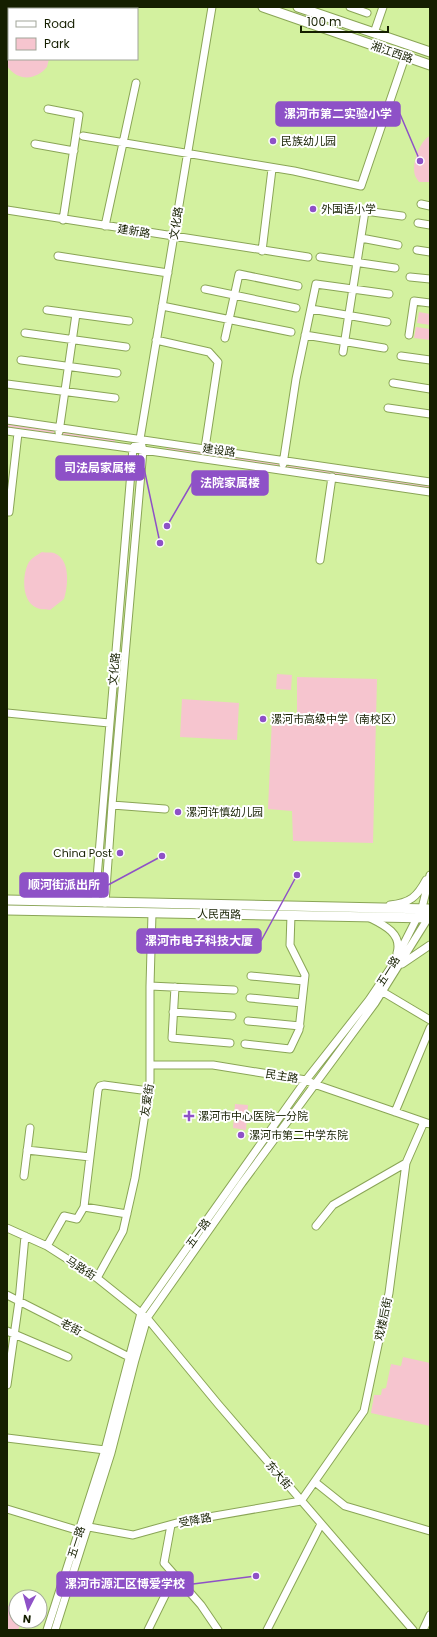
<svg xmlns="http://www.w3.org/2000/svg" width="437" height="1637" font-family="Poppins,'Noto Sans SC',sans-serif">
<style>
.green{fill:#f6c5cf}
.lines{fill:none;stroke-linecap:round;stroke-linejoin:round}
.minor-casing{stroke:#8aa556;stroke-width:9}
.major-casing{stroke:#8aa556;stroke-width:11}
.minor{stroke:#fff;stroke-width:7}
.major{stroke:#fff;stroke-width:9}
.poi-dot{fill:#8e51c7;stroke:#fff;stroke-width:1.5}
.labels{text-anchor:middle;stroke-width:4;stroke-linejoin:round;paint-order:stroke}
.street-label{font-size:11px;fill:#151f00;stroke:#fff}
.poi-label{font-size:11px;fill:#151f00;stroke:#fff;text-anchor:start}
.leader{fill:none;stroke:#8e51c7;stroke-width:1.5}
.callout-dot{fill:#8e51c7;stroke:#fff;stroke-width:1.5}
.callout{fill:#8e51c7;stroke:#8e51c7;stroke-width:1.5}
.callout-label{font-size:12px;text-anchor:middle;font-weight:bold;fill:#fff}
</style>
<rect width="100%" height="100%" fill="#d3f19f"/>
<path class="green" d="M 11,7 L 57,7 L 56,9 L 11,9 Z
M 9,23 L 9,59 L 49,59 L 47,67 C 36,80 18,82 7,66 Z
M 430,136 L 430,182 L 419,182 L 417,179 C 409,171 419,140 430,136 Z
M 419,312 L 430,314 L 430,325 L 417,323 Z
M 416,327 L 430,329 L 430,340 L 414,338 Z
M 7,424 L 54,430 L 54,434 L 7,427 Z
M 63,431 L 115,439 L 115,442 L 62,435 Z
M 167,446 L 281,462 L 280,466 L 166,450 Z
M 287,463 L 430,485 L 430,489 L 286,467 Z
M 42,552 C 46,553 51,552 54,553 C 71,559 68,586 64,599 L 50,610 C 46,609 41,610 37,608 C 21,602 22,574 29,562 C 33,557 37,555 42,552 Z
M 277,674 L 292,675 L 291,690 L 276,689 Z
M 297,677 L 377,679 L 373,843 L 293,841 L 292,811 L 268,809 L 272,718 L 297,719 Z
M 182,699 L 239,703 L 237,740 L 180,737 Z
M 235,1104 L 248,1105 L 246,1130 L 233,1128 Z
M 403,1357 L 430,1363 L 430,1426 L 371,1413 L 374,1395 L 381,1395 L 382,1389 L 386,1388 L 391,1364 L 401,1366 Z
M 7,1605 L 16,1608 L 16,1621 L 22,1621 L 18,1630 L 7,1630 Z"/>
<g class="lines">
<defs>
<path id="minor" d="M 350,7 L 367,13
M 374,33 L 383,7
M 48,109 L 79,115 L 63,220
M 83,136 L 294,171 L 361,186 L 405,57
M 35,144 L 74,151
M 421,204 L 430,206
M 7,210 L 308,257
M 418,223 L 430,225
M 105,226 L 136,83
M 361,238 L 398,245
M 417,250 L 430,252
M 262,251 L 272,169
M 58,256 L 168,273
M 320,257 L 395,268
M 410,277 L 430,279
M 205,289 L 296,308
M 162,306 L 291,332
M 311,309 L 387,322
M 47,310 L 129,321
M 25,333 L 126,347
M 305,335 L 384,348
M 409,335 L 414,301 L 430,303
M 225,338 L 239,274 L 298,286
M 156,340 L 209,352 L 218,362 L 205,448
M 343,352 L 365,211 L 402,216
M 401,356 L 430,360
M 21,360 L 117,373
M 393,383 L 430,389
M 7,384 L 115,398
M 388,408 L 430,414
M 7,420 L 430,482
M 7,431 L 143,450 L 430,492
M 59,432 L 76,314
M 283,464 L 296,379 L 316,284 L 389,294
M 7,512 L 9,512 L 18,433
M 320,560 L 332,477
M 7,713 L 109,723
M 112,805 L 165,809
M 95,902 L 133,448 L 140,439
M 105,903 L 112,805 L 143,450 L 140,439 L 212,7
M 390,905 C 410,903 417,897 426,880
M 368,917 C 382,924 403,933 397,953
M 402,964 L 430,945
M 251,976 L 304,981
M 150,986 L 234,990
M 175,987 L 172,1038 L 230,1043
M 383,992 L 430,1020
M 250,998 L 302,1003
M 173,1012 L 232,1016
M 248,1021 L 300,1026
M 245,1044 L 290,1049 L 299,1030 L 305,975 L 290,945 L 291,915
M 151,1065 L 213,1065 L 306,1080 L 314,1084 L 430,1124
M 395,1112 L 430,1028
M 27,1150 L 90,1157
M 24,1176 L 30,1128
M 127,1214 L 84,1207 L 98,1090 L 100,1086 L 104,1085 L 149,1091
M 316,1226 L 333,1205 L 406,1163
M 7,1228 L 47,1246 L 97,1278 L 147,1318 L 218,1404 L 413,1630
M 47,1246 L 64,1216 L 77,1219 L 84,1207
M 97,1278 L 123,1231 L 135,1178 L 150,1081 L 150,986 L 152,913
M 7,1295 L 133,1359
M 7,1331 L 68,1357
M 7,1385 L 19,1301 L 25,1236
M 7,1438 L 105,1450
M 315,1482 L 345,1506 L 430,1531
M 301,1501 L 364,1411 L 389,1293 L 406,1163 L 424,1122
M 7,1509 L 83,1532
M 171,1525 L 164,1563 L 201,1605 L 218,1630
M 89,1527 L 133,1535 L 180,1522 L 301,1501
M 47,1630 L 105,1450 L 141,1313 L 306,1080 L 369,1000 L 394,963 L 422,908 L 430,875
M 55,1630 L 111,1453 L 135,1360 L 147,1318 L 242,1183 L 375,1003 L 430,915
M 148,1630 L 175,1575
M 267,1630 L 321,1524
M 423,1630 L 430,1615"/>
<path id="major" d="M 263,7 L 430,65
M 298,7 L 430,52
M 7,900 L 430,909
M 7,910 L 430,918"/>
</defs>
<use href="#minor" class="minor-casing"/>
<use href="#major" class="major-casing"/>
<use href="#minor" class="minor"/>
<use href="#major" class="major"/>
</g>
<g class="poi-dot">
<circle cx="273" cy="141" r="4"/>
<circle cx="313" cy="209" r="4"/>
<circle cx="263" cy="719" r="4"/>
<circle cx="178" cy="812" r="4"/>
<circle cx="120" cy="853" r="4"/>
<path d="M187 1110h4v4h4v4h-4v4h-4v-4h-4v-4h4z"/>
<circle cx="241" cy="1135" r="4"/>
</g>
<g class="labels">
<g class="street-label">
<text transform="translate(392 52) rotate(19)" y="4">湘江西路</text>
<text transform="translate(176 223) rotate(-81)" y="4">文化路</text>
<text transform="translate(134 231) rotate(9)" y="4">建新路</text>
<text transform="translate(219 450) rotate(8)" y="4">建设路</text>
<text transform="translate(114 669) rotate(-85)" y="4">文化路</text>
<text transform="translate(219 914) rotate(1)" y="4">人民西路</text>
<text transform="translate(388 971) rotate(-58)" y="4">五一路</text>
<text transform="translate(282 1076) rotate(9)" y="4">民主路</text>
<text transform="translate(147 1100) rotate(-81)" y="4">友爱街</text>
<text transform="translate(198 1233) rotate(-54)" y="4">五一路</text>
<text transform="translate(81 1268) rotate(33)" y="4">马路街</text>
<text transform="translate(383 1319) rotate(-78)" y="4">戏楼后街</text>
<text transform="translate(71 1327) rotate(27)" y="4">老街</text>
<text transform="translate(279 1475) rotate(49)" y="4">东大街</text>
<text transform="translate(195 1520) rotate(-11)" y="4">受降路</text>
<text transform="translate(76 1542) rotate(-72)" y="4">五一路</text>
</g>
<g class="poi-label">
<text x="281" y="145">民族幼儿园</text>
<text x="321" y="213">外国语小学</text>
<text x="271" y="723">漯河市高级中学（南校区）</text>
<text x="186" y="816">漯河许慎幼儿园</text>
<text x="112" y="857" text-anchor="end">China Post</text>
<text x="198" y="1120">漯河市中心医院一分院</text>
<text x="249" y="1139">漯河市第二中学东院</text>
</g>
</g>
<path class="leader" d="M420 161L400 114M160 543L144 468M167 526L192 483M162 856L108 885M297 875L261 941M256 1576L193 1584"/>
<g class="callout-dot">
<circle cx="420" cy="161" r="4"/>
<circle cx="160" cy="543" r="4"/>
<circle cx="167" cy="526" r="4"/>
<circle cx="162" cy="856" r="4"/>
<circle cx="297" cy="875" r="4"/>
<circle cx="256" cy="1576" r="4"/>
</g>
<g class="callout">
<rect x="276" y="102" width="124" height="24" rx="4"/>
<rect x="56" y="456" width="88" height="24" rx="4"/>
<rect x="192" y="471" width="76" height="24" rx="4"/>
<rect x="20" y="873" width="88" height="24" rx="4"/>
<rect x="137" y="929" width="124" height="24" rx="4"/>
<rect x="57" y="1572" width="136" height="24" rx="4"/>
</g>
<g class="callout-label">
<text x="338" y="118">漯河市第二实验小学</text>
<text x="100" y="472">司法局家属楼</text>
<text x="230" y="487">法院家属楼</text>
<text x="64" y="889">顺河街派出所</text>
<text x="199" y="945">漯河市电子科技大厦</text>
<text x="125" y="1588">漯河市源汇区博爱学校</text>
</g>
<rect width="437" height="1637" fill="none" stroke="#151f00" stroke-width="16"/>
<rect x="8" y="8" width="130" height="52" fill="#ffffff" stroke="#a1a599"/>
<rect x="16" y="21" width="20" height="6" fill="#ffffff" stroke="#a1a599"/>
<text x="44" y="28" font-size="12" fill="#151f00">Road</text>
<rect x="16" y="38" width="20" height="12" fill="#f6c5cf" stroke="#a1a599"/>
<text x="44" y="48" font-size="12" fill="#151f00">Park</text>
<g transform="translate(28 1609) rotate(186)"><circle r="19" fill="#ffffff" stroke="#a1a599"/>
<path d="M0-3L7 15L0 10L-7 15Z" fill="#8e51c7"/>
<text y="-6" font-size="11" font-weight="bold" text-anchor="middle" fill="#151f00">N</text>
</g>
<path d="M301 26v6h87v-6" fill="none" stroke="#151f00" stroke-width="2"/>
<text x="307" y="26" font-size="12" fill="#151f00" stroke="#ffffff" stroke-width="3" paint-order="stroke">100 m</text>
</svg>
